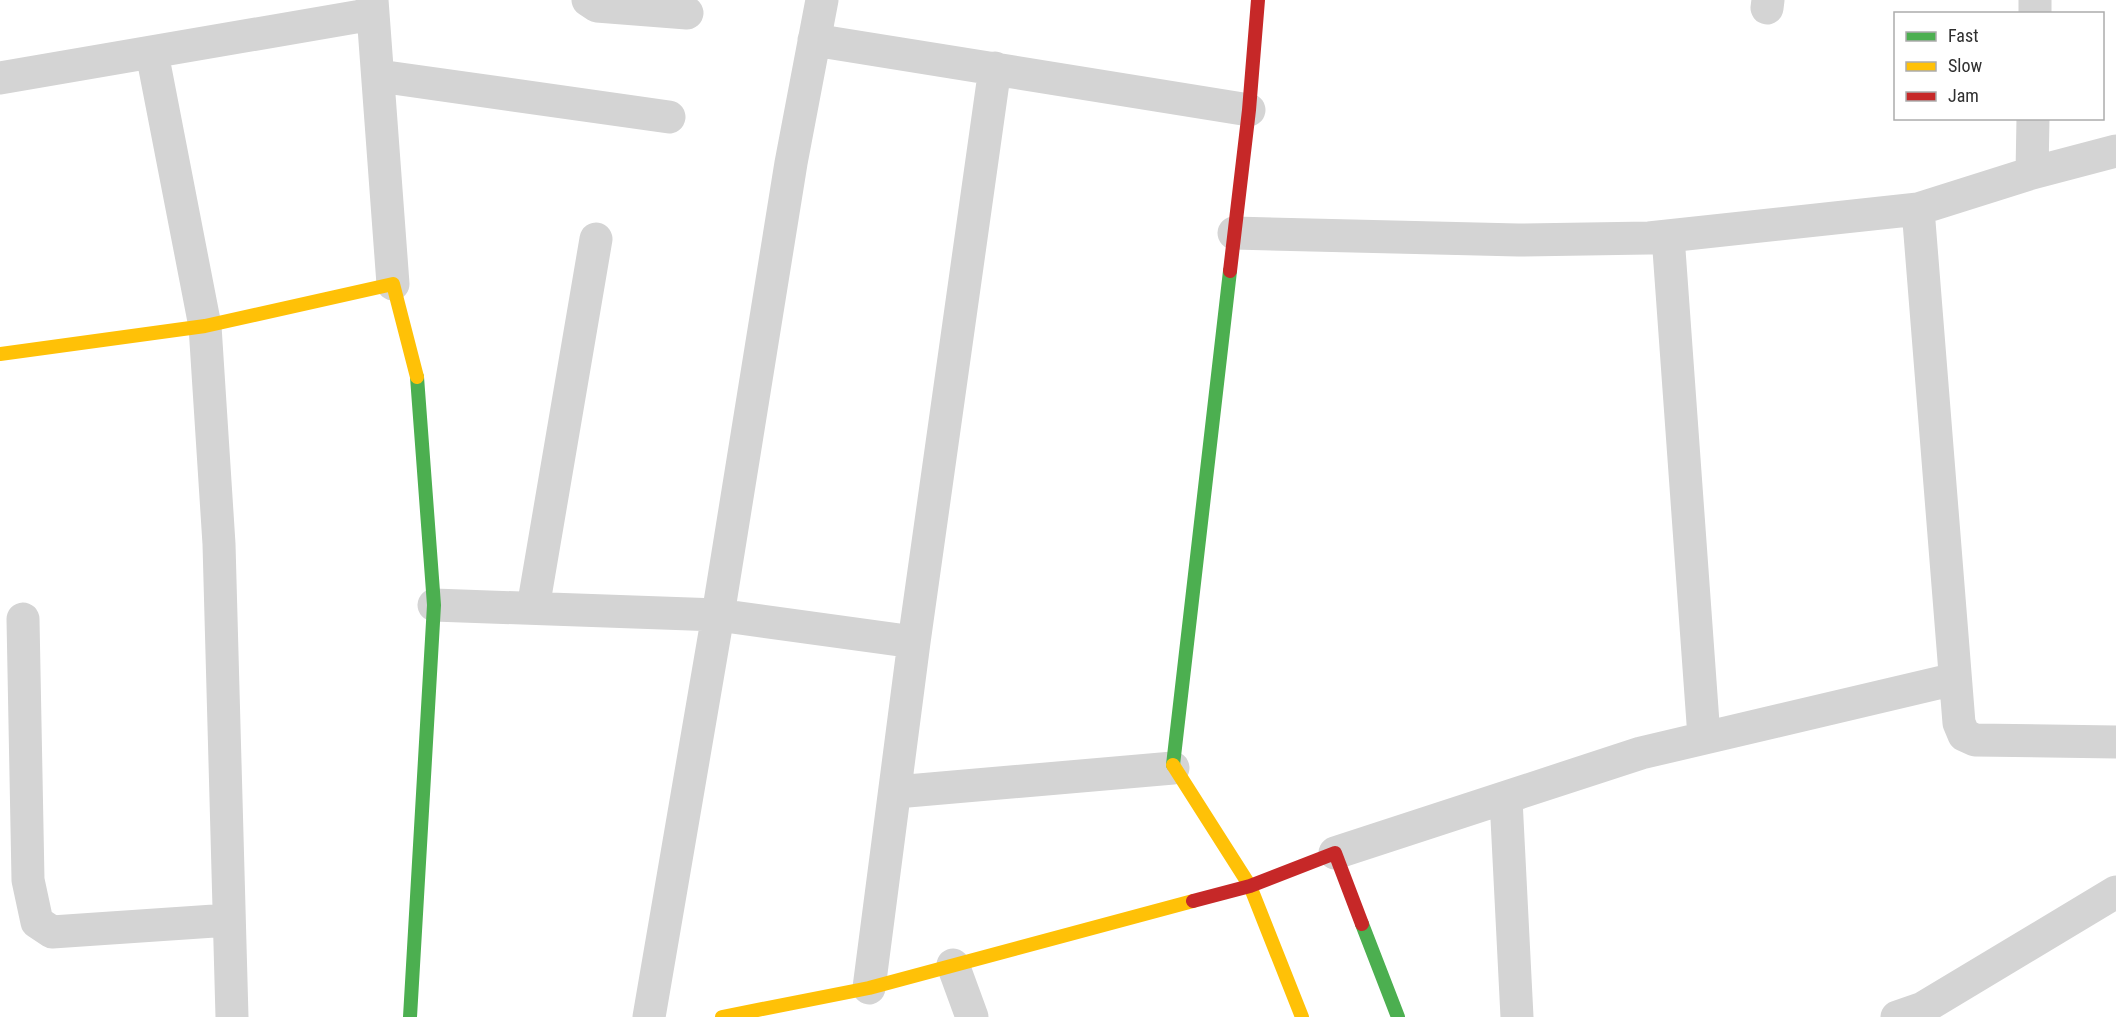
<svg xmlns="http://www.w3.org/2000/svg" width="2116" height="1017" font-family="'Roboto Condensed',sans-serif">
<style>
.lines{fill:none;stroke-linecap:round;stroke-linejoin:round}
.street{stroke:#d4d4d4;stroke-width:33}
.fast{stroke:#4caf50;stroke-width:14}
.slow{stroke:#ffc107;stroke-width:14}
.jam{stroke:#c62828;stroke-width:14}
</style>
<rect width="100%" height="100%" fill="#fff"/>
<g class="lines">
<path class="street" d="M 372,0 L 393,284
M 588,0 L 597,6 L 687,13
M 1767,8 L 1768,0
M 2035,14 L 2035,0
M 814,40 L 1249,110
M 152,53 L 205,326 L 219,544 L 232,1017
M 379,76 L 669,117
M 0,78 L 373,14
M 2032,173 L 2033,118
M 1918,209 L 1959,723 L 1964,735 L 1975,740 L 2116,742
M 1234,233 L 1518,240 L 1649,238 L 1918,209 L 2032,173 L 2116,151
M 1668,236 L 1704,737
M 434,605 L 718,615 L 914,642
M 533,608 L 596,239
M 23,619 L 28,880 L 37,922 L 52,932 L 229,920
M 896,792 L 1173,768
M 1506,799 L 1517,1017
M 1335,853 L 1641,753 L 1955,679
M 953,965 L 972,1017
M 869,988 L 914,642 L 995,68
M 649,1017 L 718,615 L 791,163 L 822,0
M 1897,1017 L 1923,1008 L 2116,892"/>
<path class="fast" d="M 1173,765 L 1230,271
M 1362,924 L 1398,1017
M 410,1017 L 434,605 L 417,377"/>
<path class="slow" d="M 0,354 L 205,326 L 393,284 L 417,377
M 1173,765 L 1250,886 L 1302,1017
M 722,1017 L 869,988 L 1193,901"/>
<path class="jam" d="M 1230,271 L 1249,110 L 1258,0
M 1193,901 L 1250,886 L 1335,853 L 1362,924"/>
</g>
<rect x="1894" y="12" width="210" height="108" fill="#ffffff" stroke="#acacac" stroke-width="1.5"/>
<rect x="1906" y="32" width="30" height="9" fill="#4caf50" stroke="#acacac" stroke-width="1.5"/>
<text x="1948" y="42" font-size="18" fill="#2f2f2f">Fast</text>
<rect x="1906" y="62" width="30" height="9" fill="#ffc107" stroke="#acacac" stroke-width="1.5"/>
<text x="1948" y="72" font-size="18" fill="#2f2f2f">Slow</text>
<rect x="1906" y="92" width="30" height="9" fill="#c62828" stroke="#acacac" stroke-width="1.5"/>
<text x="1948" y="102" font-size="18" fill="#2f2f2f">Jam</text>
</svg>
